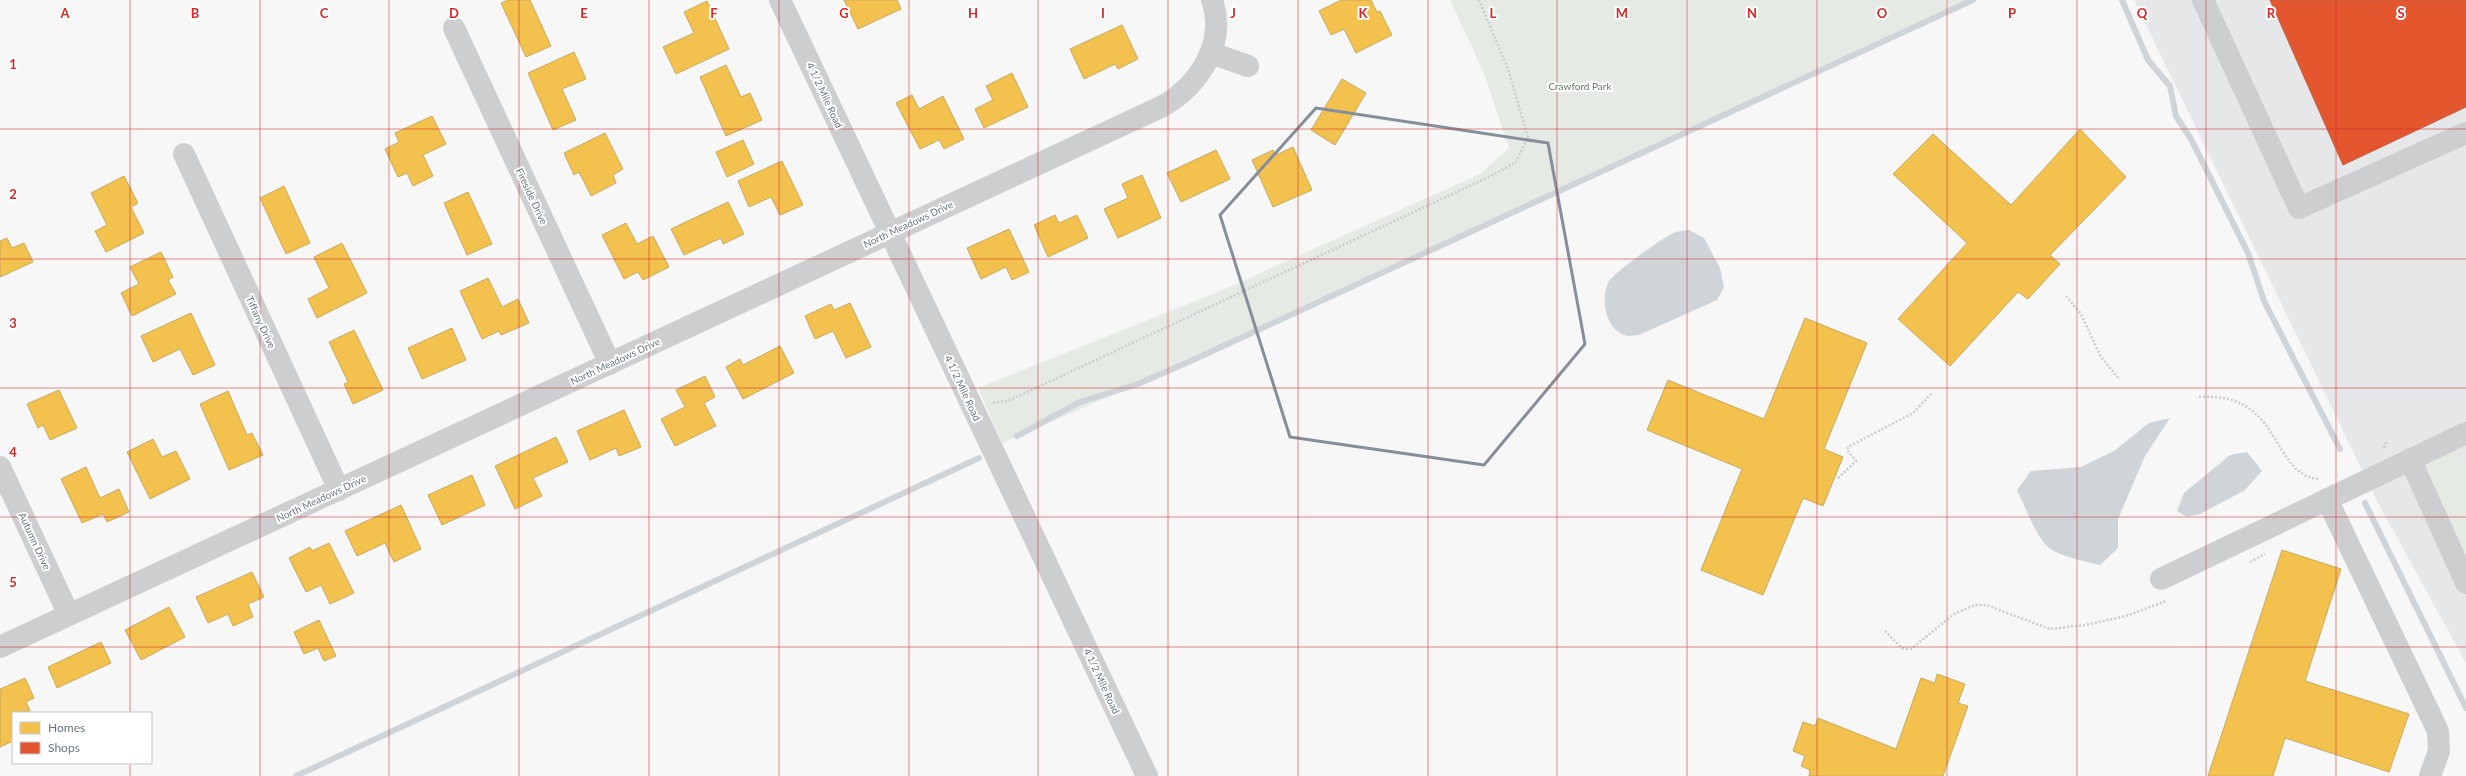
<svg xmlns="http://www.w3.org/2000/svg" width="2466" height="776" font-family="Lato,sans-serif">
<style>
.built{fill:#e6e7e8}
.green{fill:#e6eae5}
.water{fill:#ced4d8}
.homes{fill:#f2c14e;stroke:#c9aa5e}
.shops{fill:#e4572e;stroke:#bf6048}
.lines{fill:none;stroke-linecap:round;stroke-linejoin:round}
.stream{stroke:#ced4d8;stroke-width:6}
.path{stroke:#cbcccc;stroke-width:2.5;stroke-dasharray:2 2;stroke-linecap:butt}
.minor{stroke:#cdced0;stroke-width:22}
.marked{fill:none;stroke:#858f9b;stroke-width:3;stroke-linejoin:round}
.grid{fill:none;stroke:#d62828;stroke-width:1;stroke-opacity:0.55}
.labels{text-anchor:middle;stroke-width:4;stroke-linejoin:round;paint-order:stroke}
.park-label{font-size:10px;fill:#667764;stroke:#fff}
.street-label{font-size:10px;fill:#6a7685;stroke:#fff}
.grid-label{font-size:13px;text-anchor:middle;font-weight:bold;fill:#d62828;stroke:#fff;stroke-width:4;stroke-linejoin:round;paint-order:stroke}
</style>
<rect width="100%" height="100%" fill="#f7f7f7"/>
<path class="built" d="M 2134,0 L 2466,0 L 2466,663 L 2378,503 Z"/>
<path class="green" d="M 1450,0 L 1973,0 L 1193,360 L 1002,443 L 978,388 L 1218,292 L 1480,174 L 1509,148 L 1483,71 Z
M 2446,451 C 2456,454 2462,457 2466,467 L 2466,558 L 2426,472 L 2427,462 Z"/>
<path class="water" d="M 1689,230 L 1704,238 L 1720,268 L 1724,287 L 1717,300 L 1639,335 C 1635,335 1628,337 1624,335 C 1605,328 1600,297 1609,281 C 1615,272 1666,235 1676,232 C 1680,231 1685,231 1689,230 Z
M 2170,418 L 2145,456 L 2118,519 L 2118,548 L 2100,565 C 2087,562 2058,556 2048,547 C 2035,535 2025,506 2017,490 L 2031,471 L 2081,467 L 2114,451 L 2149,423 Z
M 2247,452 L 2262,471 L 2245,490 L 2200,514 L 2187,517 L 2177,511 L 2184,493 L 2230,455 Z"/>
<path class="homes" d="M 508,0 L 530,0 L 551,46 L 526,57 L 501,3 Z
M 844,0 L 897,0 L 901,9 L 858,29 Z
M 1341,0 L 1371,0 L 1377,12 L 1380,11 L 1392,35 L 1356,53 L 1344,29 L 1331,35 L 1319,11 Z
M 707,1 L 729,49 L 676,74 L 663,47 L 694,33 L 684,12 Z
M 1122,25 L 1138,59 L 1118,69 L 1115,64 L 1084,79 L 1070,49 Z
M 574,52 L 586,79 L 562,89 L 576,120 L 553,130 L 528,73 Z
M 726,65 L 741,97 L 750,93 L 762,120 L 726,136 L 700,77 Z
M 1012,73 L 1028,107 L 984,128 L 975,109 L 993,100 L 986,86 Z
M 1342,79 L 1366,93 L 1335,145 L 1311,130 Z
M 912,95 L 919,109 L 943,96 L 964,139 L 944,149 L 939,140 L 920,149 L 896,103 Z
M 432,116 L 446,144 L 423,155 L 433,176 L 413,186 L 407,173 L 398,177 L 385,149 L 399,142 L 395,133 Z
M 2080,129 L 2126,177 L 2050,255 L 2060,264 L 2028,299 L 2018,292 L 1950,366 L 1898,319 L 1967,243 L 1893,174 L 1933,134 L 2011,205 Z
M 605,133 L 623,169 L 613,175 L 616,183 L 591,196 L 579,172 L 574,175 L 564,153 Z
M 743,140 L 754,164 L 727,177 L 716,152 Z
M 1293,147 L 1312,190 L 1273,207 L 1252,160 L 1273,150 L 1276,155 Z
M 1216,150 L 1230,179 L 1181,202 L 1167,173 Z
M 782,161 L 803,205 L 780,215 L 771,197 L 749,207 L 738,181 Z
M 1142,175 L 1161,218 L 1118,238 L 1104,209 L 1128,198 L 1122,184 Z
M 124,176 L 138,203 L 131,207 L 144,233 L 106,252 L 95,231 L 107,225 L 91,193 Z
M 284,186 L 310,243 L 286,254 L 260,198 Z
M 468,192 L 492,244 L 467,255 L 444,203 Z
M 728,202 L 744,234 L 723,244 L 721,238 L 684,255 L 671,229 Z
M 1055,215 L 1059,223 L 1077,215 L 1088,238 L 1048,257 L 1034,225 Z
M 626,223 L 637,244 L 653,236 L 669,267 L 643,280 L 638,272 L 624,279 L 602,235 Z
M 1009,229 L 1029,272 L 1012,280 L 1006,267 L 981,279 L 967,248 Z
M 7,238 L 12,248 L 24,243 L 33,262 L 0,277 L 0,241 Z
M 342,243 L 367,293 L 317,318 L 308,299 L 329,288 L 314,257 Z
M 161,252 L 173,277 L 168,280 L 176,294 L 132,316 L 121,293 L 139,284 L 130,267 Z
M 488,278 L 502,307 L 518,299 L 529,323 L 501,335 L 499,331 L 482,339 L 460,291 Z
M 850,303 L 871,347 L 846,358 L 833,331 L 815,339 L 805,316 L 831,304 L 834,310 Z
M 191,313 L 215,365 L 193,375 L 180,349 L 153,362 L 141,336 Z
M 1805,318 L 1867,343 L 1824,449 L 1843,457 L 1823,506 L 1803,498 L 1763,595 L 1701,570 L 1742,469 L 1647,430 L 1668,380 L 1764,419 Z
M 452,328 L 466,360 L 422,379 L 408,348 Z
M 354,330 L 383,390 L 353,404 L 344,384 L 348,382 L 329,342 Z
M 780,346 L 794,373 L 743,399 L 726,367 L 740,359 L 743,365 Z
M 705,376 L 715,397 L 704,403 L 716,426 L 675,446 L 661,419 L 685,407 L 676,390 Z
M 59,390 L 77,428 L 50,440 L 43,425 L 38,428 L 27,404 Z
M 228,391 L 247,435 L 252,433 L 263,455 L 229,470 L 200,404 Z
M 624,410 L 641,447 L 619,456 L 616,448 L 590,460 L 577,431 Z
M 556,437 L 568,462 L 533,478 L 542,496 L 515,509 L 495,466 Z
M 153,439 L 162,457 L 176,451 L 190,479 L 150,499 L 127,452 Z
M 86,467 L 100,498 L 119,489 L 129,512 L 107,522 L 103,514 L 82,523 L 61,479 Z
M 472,475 L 485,505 L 442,525 L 428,495 Z
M 401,505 L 421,549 L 394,562 L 385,543 L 357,556 L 345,531 Z
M 329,543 L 354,593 L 330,604 L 321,585 L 306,592 L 289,558 L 310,547 L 312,551 Z
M 2282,550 L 2341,569 L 2305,681 L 2409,714 L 2389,772 L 2285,738 L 2273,776 L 2208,776 Z
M 252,572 L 264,597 L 248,604 L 253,617 L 233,626 L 228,614 L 208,623 L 196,597 Z
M 169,607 L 185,637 L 141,660 L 125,630 Z
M 319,620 L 336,656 L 324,661 L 318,648 L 304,654 L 294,632 Z
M 101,642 L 111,663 L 57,688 L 48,667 Z
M 1937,674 L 1965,684 L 1958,703 L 1968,706 L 1943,776 L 1809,776 L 1810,770 L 1801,766 L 1805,756 L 1793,751 L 1803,722 L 1815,726 L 1818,718 L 1896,749 L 1921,678 L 1935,683 Z
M 25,678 L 34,698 L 26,702 L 30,711 L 13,713 L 13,741 L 0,747 L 0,689 Z"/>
<path class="shops" d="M 2270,0 L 2466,0 L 2466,107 L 2343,165 Z"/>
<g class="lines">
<path class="stream" d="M 2122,0 L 2148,60 L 2170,86 L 2176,116 L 2191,139 L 2248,253 L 2264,301 L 2340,449
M 1017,436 L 1080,402 L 1138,384 L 1193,360 L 1973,0
M 2365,503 L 2466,708
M 296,776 L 979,458"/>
<path class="path" d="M 2066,296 L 2081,314 L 2101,357 L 2120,380
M 2199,397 C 2283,391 2270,474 2318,479
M 993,403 L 1010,400 L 1491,176 L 1516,162 L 1528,137 L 1508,69 L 1479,0
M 2384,448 L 2386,442
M 1838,478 L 1856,461 L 1847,450 L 1848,447 L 1913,413 L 1932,393
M 2250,562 L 2265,554
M 1885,631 L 1902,648 L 1911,649 L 1954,614 L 1975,605 L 1986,605 L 2050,629 L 2085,625 L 2126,616 L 2166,601"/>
<path class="minor" d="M 780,0 L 1147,776
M 2203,0 L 2299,208 L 2466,133
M 454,28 L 610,364
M 1211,53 L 1248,66
M 184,154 L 339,490
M 2410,459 L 2466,583
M 0,467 L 69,615
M 2327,499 L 2438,731 L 2439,751 L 2430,776
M 2161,579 L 2466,433
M 0,647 L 1163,106 C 1199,85 1227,43 1212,0"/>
</g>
<path class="marked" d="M 1316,108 L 1548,143 L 1585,344 L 1484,465 L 1290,437 L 1220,215 Z"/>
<path class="grid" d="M 130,0 L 130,713M 260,0 L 260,776M 389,0 L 389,776M 519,0 L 519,776M 649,0 L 649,776M 779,0 L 779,776M 909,0 L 909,776M 1038,0 L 1038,776M 1168,0 L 1168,776M 1298,0 L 1298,776M 1428,0 L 1428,776M 1557,0 L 1557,776M 1687,0 L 1687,776M 1817,0 L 1817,776M 1947,0 L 1947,776M 2077,0 L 2077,776M 2206,0 L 2206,776M 2336,0 L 2336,776M 0,129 L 2466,129M 0,259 L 2466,259M 0,388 L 2466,388M 0,517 L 2466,517M 0,647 L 2466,647M 130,763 L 130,776"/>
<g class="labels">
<g class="park-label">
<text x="1580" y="90">Crawford Park</text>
</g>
<g class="street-label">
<text transform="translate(825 95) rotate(65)" y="4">4 1/2 Mile Road</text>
<text transform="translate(532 196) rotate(65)" y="4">Fireside Drive</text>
<text transform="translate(908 224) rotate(-25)" y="4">North Meadows Drive</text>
<text transform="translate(261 322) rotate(65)" y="4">Tiffany Drive</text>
<text transform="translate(615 361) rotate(-25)" y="4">North Meadows Drive</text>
<text transform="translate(963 388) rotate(65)" y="4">4 1/2 Mile Road</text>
<text transform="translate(321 498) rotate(-25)" y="4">North Meadows Drive</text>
<text transform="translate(35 541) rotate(65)" y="4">Autumn Drive</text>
<text transform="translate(1102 681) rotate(65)" y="4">4 1/2 Mile Road</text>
</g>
</g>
<g class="grid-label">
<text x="65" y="18">A</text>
<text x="195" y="18">B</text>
<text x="324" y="18">C</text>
<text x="454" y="18">D</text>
<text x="584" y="18">E</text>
<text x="714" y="18">F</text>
<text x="844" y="18">G</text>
<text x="973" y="18">H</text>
<text x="1103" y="18">I</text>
<text x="1233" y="18">J</text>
<text x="1363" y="18">K</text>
<text x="1493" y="18">L</text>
<text x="1622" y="18">M</text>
<text x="1752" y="18">N</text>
<text x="1882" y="18">O</text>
<text x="2012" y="18">P</text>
<text x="2142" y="18">Q</text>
<text x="2271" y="18">R</text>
<text x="2401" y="18">S</text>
<text x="13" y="69">1</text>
<text x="13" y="199">2</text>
<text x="13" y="328">3</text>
<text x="13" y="457">4</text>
<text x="13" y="587">5</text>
</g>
<rect x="12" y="712" width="140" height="52" fill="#ffffff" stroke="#c3c8ce"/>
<rect x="20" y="722" width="20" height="12" fill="#f2c14e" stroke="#c3c8ce"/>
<text x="48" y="732" font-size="12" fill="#6a7685">Homes</text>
<rect x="20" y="742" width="20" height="12" fill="#e4572e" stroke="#c3c8ce"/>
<text x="48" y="752" font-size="12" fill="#6a7685">Shops</text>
</svg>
